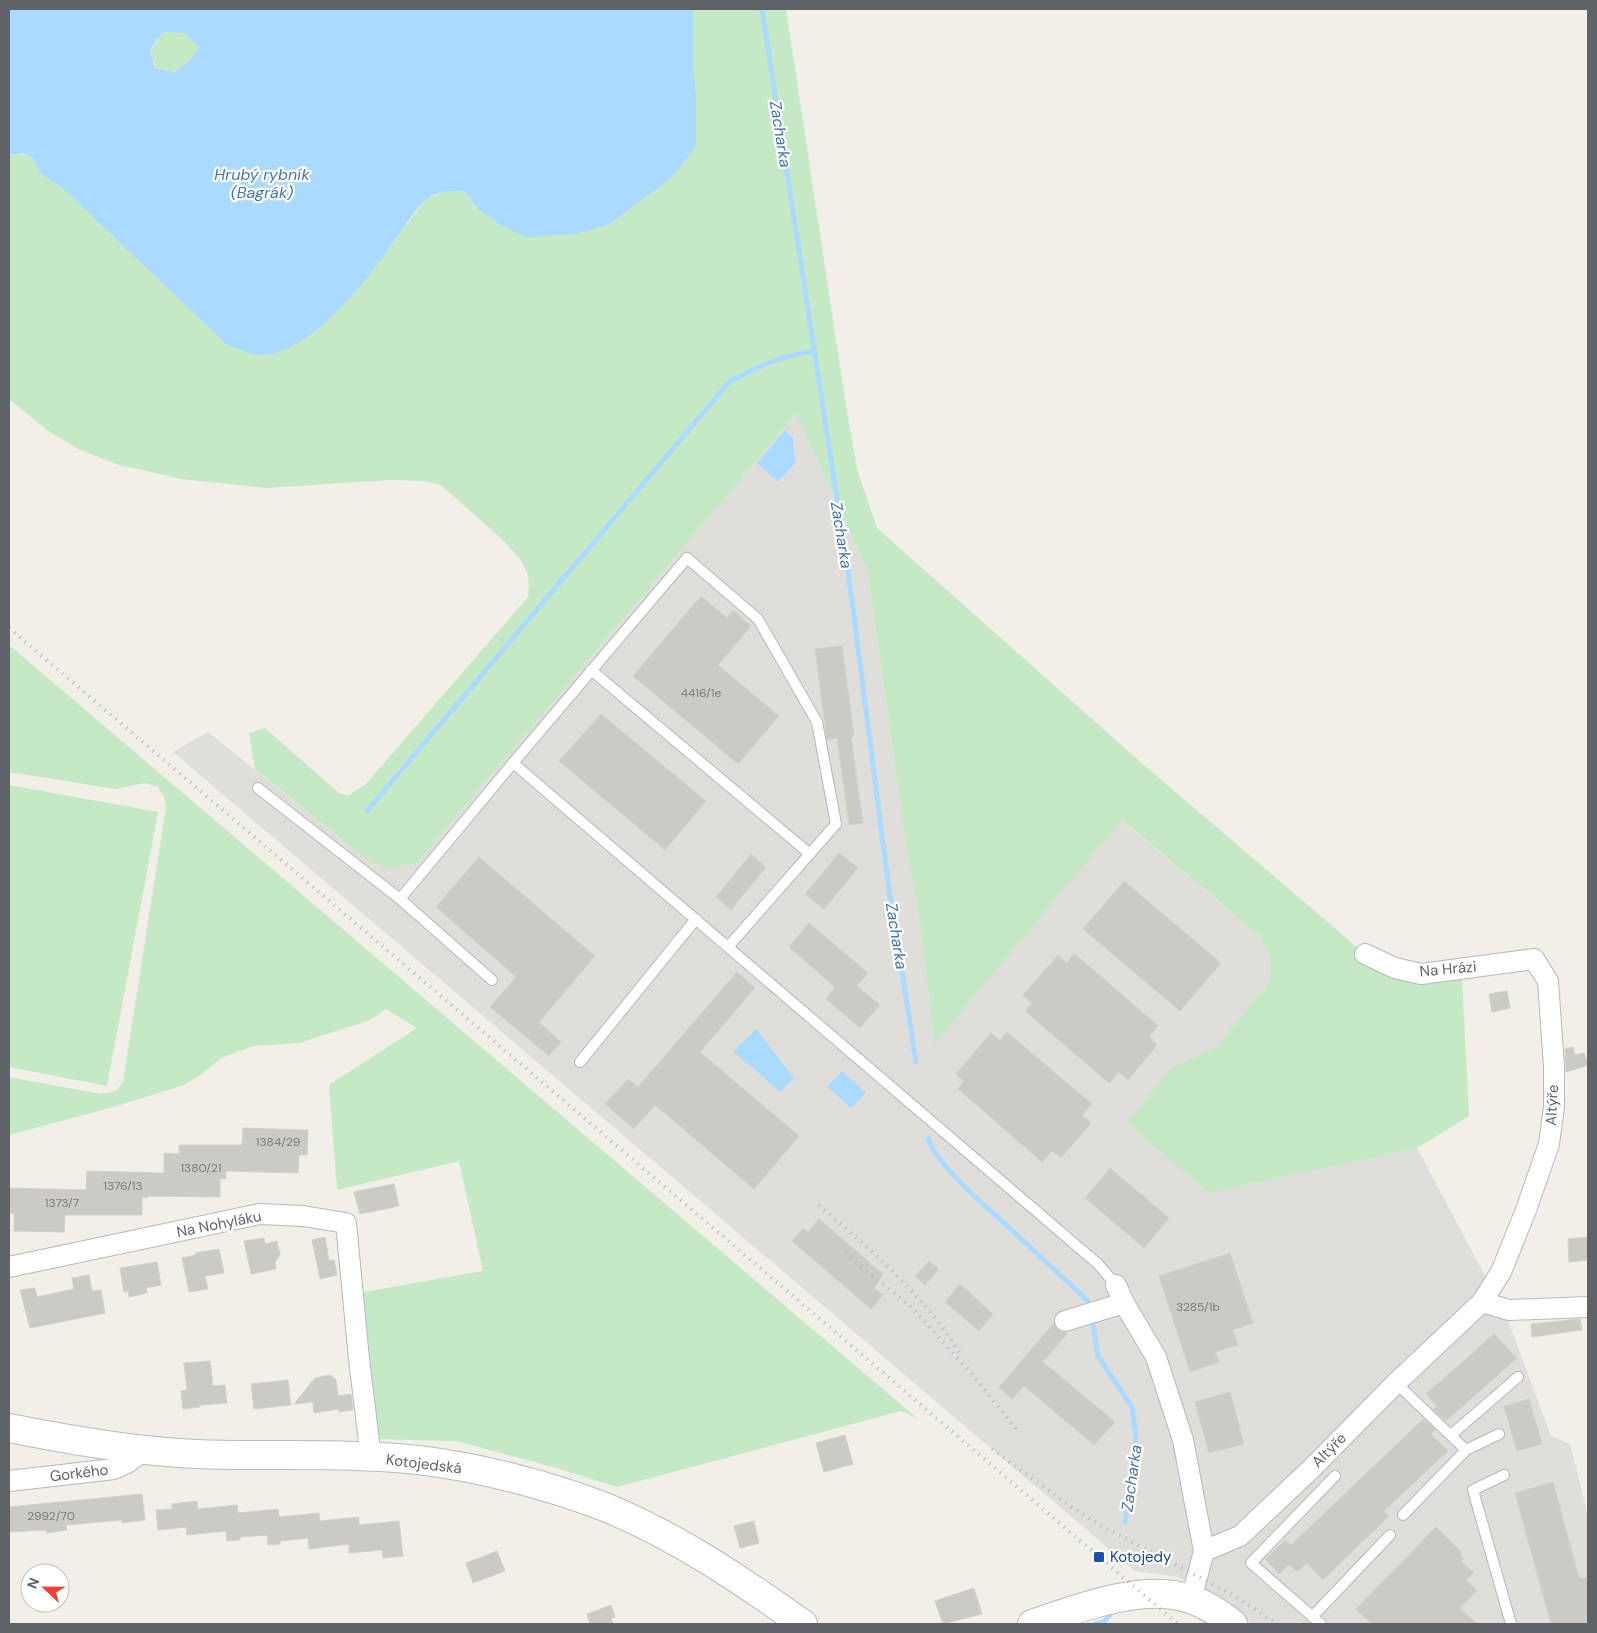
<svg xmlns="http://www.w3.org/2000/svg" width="1597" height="1633" font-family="'DM Sans',sans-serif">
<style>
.industrial{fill:#e0deda}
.green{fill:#c5e8c5}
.water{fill:#aadaff;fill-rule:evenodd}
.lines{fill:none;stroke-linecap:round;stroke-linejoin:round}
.stream{stroke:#aadaff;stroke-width:5}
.building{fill:#cccac5;stroke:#d6d1c6}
.lane-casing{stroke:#b5b8bc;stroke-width:12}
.street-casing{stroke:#b5b8bc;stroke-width:22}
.secondary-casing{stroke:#b6babf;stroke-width:30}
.lane{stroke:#fff;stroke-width:10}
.street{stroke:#fff;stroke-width:20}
.secondary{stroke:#fff;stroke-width:28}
.rail{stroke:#b6b7b8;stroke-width:4;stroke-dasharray:1 6;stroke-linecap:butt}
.transit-dot{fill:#1a4fb4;stroke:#fff;stroke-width:2}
.labels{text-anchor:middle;stroke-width:4.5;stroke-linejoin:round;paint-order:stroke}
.number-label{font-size:12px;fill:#7a7d7f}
.street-label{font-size:15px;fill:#5f6368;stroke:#fff}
.transit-label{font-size:15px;fill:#164399;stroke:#fff;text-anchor:start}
.water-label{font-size:16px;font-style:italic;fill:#4174aa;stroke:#fff}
</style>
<rect width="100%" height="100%" fill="#f1efe8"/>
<path class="industrial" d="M 796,414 L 868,572 L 904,829 L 921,929 L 934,1043 L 1121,820 L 1259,935 L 1271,958 L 1269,982 L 1216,1047 L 1172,1067 L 1209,1193 L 1417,1148 L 1506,1315 L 1551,1436 L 1570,1444 L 1588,1515 L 1588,1624 L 1251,1624 L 1231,1606 L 1178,1577 L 1135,1571 L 173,752 L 208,732 L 367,860 L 417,863 Z"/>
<path class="green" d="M 693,9 L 786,9 L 847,413 L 858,473 L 877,528 L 1145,766 L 1365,954 L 1462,977 L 1469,1116 L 1417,1148 L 1209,1193 L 1127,1123 L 1172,1067 L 1216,1047 L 1269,982 L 1271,958 L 1259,935 L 1122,820 L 934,1044 L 921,929 L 904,829 L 868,572 L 796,414 L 417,863 L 389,869 L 367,860 L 255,769 L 249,733 L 265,728 L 340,794 L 344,794 L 347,796 L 365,785 L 528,597 L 529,585 L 527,572 L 521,560 L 503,540 L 441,485 L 425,481 L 390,480 L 265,488 L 182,479 L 119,465 L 78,449 L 47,430 L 9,399 L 9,155 L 24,153 L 33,158 L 40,173 L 66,191 L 391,246 L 425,200 L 447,190 L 465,192 L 479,210 L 578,234 L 608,225 L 664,184 L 696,146 L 696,94 L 693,63 Z
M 163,32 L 184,33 L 199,47 L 191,59 L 175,72 L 156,68 L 150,51 Z
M 9,645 L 918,1419 L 901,1411 L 617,1487 L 560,1469 L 457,1441 L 373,1439 L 358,1293 L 483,1271 L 459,1161 L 337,1190 L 329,1085 L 417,1028 L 386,1009 L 370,1020 L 299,1043 L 253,1046 L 221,1058 L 203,1073 L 184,1085 L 113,1107 L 9,1135 L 9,1077 L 101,1094 L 116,1091 L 123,1082 L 166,807 L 164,797 L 158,787 L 145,783 L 116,789 L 9,772 Z
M 9,785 L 158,812 L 107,1086 L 9,1067 Z"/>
<path class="water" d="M 9,9 L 693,9 L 693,63 L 696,94 L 696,146 L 681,167 L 664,184 L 608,225 L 578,234 L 525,237 L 500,225 L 479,210 L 465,192 C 450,190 438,190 426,200 C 418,205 405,227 398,236 C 370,276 315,351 264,355 C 255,356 236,348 227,345 L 66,191 L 40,173 L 33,158 L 24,153 L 9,155 ZM 163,32 L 184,33 L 199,47 L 191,59 L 175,72 L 155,68 L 150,50 Z
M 785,430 L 793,438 L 795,463 L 778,482 L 757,463 Z
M 756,1029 L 794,1078 L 780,1092 L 733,1051 Z
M 842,1071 L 866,1093 L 851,1108 L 827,1087 Z"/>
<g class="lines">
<path class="stream" d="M 762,9 L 848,570 L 888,882 L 916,1062
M 367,811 L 730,381 C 758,367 783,354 814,352
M 928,1138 C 938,1166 981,1202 1004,1223 C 1032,1249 1060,1275 1088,1301
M 1093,1326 L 1098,1356 L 1132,1407 L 1136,1439 L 1125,1522
M 1095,1624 L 1104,1622 L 1112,1612"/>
</g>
<path class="building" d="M 701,596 L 727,618 L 733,610 L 751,626 L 718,665 L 779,716 L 738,764 L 633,676 Z
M 842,646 L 854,736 L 851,737 L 863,823 L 849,825 L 837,738 L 827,740 L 815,649 Z
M 601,714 L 706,801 L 665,850 L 559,761 Z
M 839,853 L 858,868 L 824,909 L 805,894 Z
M 751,854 L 766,867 L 731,910 L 716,897 Z
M 479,857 L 595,956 L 539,1022 L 561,1042 L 549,1056 L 490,1007 L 516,977 L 436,907 Z
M 1124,881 L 1221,963 L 1180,1011 L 1083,929 Z
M 809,923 L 868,973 L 857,986 L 880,1005 L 860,1028 L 826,999 L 835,987 L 789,947 Z
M 1074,953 L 1158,1026 L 1149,1037 L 1157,1045 L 1128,1080 L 1119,1072 L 1109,1083 L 1025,1011 L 1032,1003 L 1023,995 L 1058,955 L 1067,963 Z
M 737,972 L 755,988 L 700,1052 L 799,1136 L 754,1189 L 655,1105 L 634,1129 L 605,1104 L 628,1079 L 638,1087 Z
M 1507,991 L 1510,1008 L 1492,1012 L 1489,994 Z
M 1007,1032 L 1092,1104 L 1082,1115 L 1091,1123 L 1061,1158 L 1052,1151 L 1042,1162 L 958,1089 L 964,1081 L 956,1074 L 991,1033 L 1000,1040 Z
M 1573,1047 L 1575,1055 L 1584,1053 L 1588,1065 L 1566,1072 L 1565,1049 Z
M 243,1128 L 308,1130 L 307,1155 L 299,1155 L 298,1173 L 226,1171 L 226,1179 L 220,1179 L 220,1197 L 148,1196 L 148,1198 L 142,1197 L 142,1215 L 65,1215 L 64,1232 L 14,1231 L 14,1214 L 9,1213 L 9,1188 L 86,1190 L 87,1171 L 164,1173 L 164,1153 L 179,1154 L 179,1145 L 242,1145 Z
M 1110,1168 L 1169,1218 L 1144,1248 L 1085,1198 Z
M 394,1184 L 399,1206 L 360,1214 L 354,1192 Z
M 819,1219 L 883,1274 L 874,1288 L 883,1295 L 871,1309 L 792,1241 L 803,1228 L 808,1232 Z
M 325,1237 L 329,1261 L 334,1260 L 337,1275 L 320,1279 L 312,1240 Z
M 1588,1237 L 1588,1260 L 1569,1262 L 1568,1239 Z
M 264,1238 L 265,1244 L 277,1241 L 280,1255 L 275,1262 L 276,1269 L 251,1274 L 244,1241 Z
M 219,1249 L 224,1273 L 205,1276 L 208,1289 L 189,1292 L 182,1258 L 196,1255 L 195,1253 Z
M 1230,1253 L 1253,1323 L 1233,1330 L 1238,1345 L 1215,1352 L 1219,1362 L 1190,1372 L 1159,1276 Z
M 929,1261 L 939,1269 L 925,1285 L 915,1276 Z
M 157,1262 L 161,1285 L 146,1288 L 147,1293 L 129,1297 L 128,1291 L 124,1292 L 120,1268 Z
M 89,1275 L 92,1291 L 101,1290 L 105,1313 L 30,1328 L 20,1290 L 35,1288 L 37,1297 L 74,1289 L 72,1278 Z
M 960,1284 L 993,1314 L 979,1331 L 945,1302 Z
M 1580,1319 L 1582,1330 L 1532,1337 L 1531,1324 Z
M 1054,1323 L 1057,1330 L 1067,1334 L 1043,1362 L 1115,1422 L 1094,1445 L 1024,1386 L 1012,1399 L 999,1387 Z
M 1494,1334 L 1517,1358 L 1446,1421 L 1433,1409 L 1437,1406 L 1426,1394 Z
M 210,1361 L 213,1386 L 225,1385 L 227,1403 L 199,1405 L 200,1407 L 183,1409 L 181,1391 L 187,1390 L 184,1363 Z
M 330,1375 L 336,1380 L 338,1396 L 351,1394 L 353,1410 L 339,1412 L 339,1409 L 314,1413 L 313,1402 L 294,1404 L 315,1378 Z
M 288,1380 L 291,1405 L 254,1409 L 251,1384 Z
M 1230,1392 L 1244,1444 L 1209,1453 L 1195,1402 Z
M 1529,1399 L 1542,1444 L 1517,1451 L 1504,1406 Z
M 1423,1419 L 1436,1430 L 1431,1434 L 1448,1451 L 1384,1511 L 1389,1516 L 1323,1580 L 1307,1563 L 1297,1572 L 1289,1564 L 1279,1574 L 1265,1559 L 1285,1540 L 1291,1545 Z
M 845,1435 L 853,1464 L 824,1472 L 816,1443 Z
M 1553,1482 L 1579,1578 L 1588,1578 L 1588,1624 L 1551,1624 L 1515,1493 Z
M 142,1494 L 145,1520 L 122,1523 L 122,1520 L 66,1525 L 67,1530 L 47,1533 L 46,1530 L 9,1532 L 9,1507 Z
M 197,1501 L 198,1509 L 237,1505 L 238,1513 L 278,1509 L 279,1517 L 319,1513 L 320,1521 L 359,1517 L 359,1525 L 399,1521 L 403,1556 L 383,1558 L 382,1550 L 349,1553 L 349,1544 L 309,1549 L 308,1538 L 280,1541 L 280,1544 L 268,1545 L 267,1535 L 240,1537 L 240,1540 L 227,1541 L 226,1531 L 187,1535 L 186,1527 L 158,1530 L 156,1510 L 172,1509 L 172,1504 Z
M 754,1521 L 759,1543 L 740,1548 L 734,1526 Z
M 1436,1527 L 1462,1553 L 1460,1555 L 1464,1559 L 1461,1561 L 1474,1573 L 1466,1580 L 1477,1590 L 1460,1608 L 1477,1624 L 1372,1624 L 1356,1609 Z
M 497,1551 L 505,1571 L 473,1583 L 466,1563 Z
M 974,1588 L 982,1614 L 943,1624 L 935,1601 Z
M 611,1605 L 615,1617 L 611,1618 L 613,1624 L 590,1624 L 587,1614 Z"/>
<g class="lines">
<defs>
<path id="lane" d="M 591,670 L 810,854
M 258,788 L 400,899 L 513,763
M 400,899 L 492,980
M 728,947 L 836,824 L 817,722 L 758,619 L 687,558 L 513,763 L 1098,1264 L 1116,1285
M 580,1062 L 696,919
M 1396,1383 L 1466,1450 L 1403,1515
M 1451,1435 L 1518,1377
M 1466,1450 L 1499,1434
M 1504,1475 L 1473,1490 L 1511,1624
M 1312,1617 L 1390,1535
M 1321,1624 L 1251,1563 L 1335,1476"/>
<path id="street" d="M 9,1267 L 260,1214 L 303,1216 L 346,1223 L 359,1359 L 371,1458
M 1116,1285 L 1124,1303 L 1156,1357 L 1183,1440 L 1204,1551
M 1482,1302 L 1509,1310 L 1588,1307
M 1065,1321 L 1124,1303
M 9,1481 L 114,1469 L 129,1462 L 144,1450
M 1191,1600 L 1204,1551 L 1240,1536 L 1312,1468 L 1396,1383 L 1482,1302 L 1501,1272 L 1526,1210 L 1549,1144 L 1554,1107 L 1554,1067 L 1548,981 L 1534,959 L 1421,974 L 1395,968 L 1365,954"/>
<path id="secondary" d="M 9,1428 C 71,1440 132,1451 196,1454 C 269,1457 344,1452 418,1460 C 478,1467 548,1485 605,1507 C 676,1536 741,1580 803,1624
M 1032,1624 C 1074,1610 1135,1586 1179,1596 C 1199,1600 1217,1611 1233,1624"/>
</defs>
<use href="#lane" class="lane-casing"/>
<use href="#street" class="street-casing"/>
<use href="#secondary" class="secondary-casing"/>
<use href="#lane" class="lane"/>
<use href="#street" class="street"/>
<use href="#secondary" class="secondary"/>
<path class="rail" d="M 9,628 L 1178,1624
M 819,1205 C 871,1251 924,1294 960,1354
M 845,1253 L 910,1306 L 973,1375 L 1017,1430
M 992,1449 L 1071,1507 L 1100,1525 L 1235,1596 L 1277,1624"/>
</g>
<rect class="transit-dot" x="1093" y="1551" width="12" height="12" rx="2.5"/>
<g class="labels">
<g class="number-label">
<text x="701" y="697">4416/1e</text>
<text x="278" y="1146">1384/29</text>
<text x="201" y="1172">1380/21</text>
<text x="123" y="1190">1376/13</text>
<text x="62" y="1207">1373/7</text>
<text x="1198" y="1311">3285/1b</text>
<text x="51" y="1520">2992/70</text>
</g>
<g class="street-label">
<text transform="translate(1448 969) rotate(-5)" y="5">Na Hrázi</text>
<text transform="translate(1552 1105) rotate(-87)" y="5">Altýře</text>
<text transform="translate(219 1224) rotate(-11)" y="5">Na Nohyláku</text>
<text transform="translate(1329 1450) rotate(-45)" y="5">Altýře</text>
<text transform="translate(424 1464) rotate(7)" y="5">Kotojedská</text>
<text transform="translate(79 1473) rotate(-7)" y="5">Gorkého</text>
</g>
<g class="transit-label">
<text x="1110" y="1562">Kotojedy</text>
</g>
<g class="water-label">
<text transform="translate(781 134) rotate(81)" y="6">Zacharka</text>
<text x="262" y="180">Hrubý rybník<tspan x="262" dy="18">(Bagrák)</tspan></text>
<text transform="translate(842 535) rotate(81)" y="6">Zacharka</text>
<text transform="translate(897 936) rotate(81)" y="6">Zacharka</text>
<text transform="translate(1131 1478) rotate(-82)" y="6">Zacharka</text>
</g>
</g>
<rect width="1597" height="1633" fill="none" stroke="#5f6368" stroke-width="20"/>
<g transform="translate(45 1588) rotate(292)"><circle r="24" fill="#ffffff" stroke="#bfc1c3"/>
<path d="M0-4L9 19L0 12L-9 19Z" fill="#ea4335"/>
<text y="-8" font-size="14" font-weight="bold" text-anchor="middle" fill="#5f6368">N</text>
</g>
</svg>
